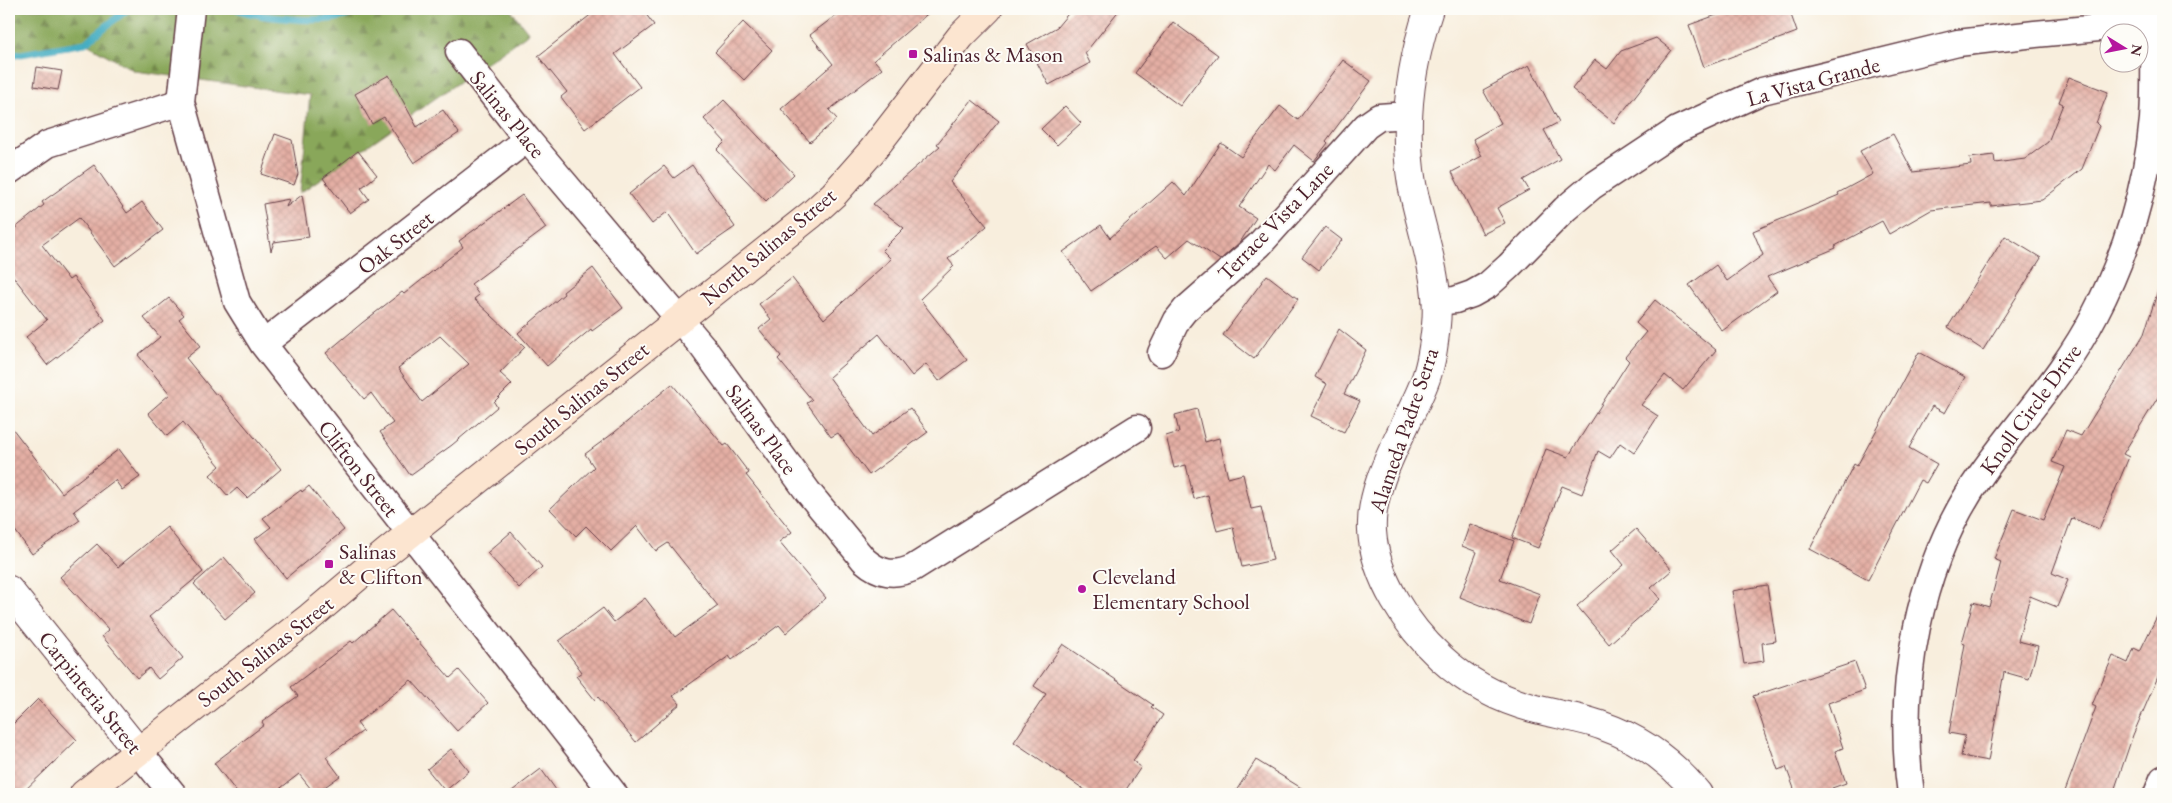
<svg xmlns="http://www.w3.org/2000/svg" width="2172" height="803" font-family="'EB Garamond',serif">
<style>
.forest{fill:url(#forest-firs);stroke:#6a6342}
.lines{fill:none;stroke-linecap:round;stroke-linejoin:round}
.stream{stroke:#40aac0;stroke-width:7}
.building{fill:url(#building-cross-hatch);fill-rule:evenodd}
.minor-casing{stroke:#643e46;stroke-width:29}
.tertiary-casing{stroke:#643e46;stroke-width:30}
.secondary-casing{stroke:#643e46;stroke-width:30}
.minor{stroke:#fff;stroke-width:26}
.tertiary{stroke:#fff;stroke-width:28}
.secondary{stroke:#fce5d0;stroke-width:28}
.poi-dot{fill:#b5179e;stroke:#fdfcf7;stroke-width:2}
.labels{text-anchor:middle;stroke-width:4;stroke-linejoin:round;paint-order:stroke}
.poi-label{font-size:22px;fill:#4a1f2b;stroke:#fdfcf7;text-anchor:start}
.street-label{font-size:22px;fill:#4a1f2b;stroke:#fdfcf7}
</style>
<defs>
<pattern id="forest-firs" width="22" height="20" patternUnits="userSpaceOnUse" patternTransform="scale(1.25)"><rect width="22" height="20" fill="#89a75a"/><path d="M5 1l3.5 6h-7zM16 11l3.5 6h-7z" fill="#72874b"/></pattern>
<pattern id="building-cross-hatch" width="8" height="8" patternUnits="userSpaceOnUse" patternTransform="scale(1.25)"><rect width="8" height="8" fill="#e4afa4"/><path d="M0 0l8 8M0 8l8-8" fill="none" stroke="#c5968d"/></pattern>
</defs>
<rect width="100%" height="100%" fill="#fdfcf7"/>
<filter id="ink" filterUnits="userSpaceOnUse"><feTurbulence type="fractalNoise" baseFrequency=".02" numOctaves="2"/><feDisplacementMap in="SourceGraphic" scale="10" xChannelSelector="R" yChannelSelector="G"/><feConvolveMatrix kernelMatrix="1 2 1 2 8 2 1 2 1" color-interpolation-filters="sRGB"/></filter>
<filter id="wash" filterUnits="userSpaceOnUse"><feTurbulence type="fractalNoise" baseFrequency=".0096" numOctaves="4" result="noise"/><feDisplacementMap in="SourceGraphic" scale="20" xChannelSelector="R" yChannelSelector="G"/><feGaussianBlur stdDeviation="1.12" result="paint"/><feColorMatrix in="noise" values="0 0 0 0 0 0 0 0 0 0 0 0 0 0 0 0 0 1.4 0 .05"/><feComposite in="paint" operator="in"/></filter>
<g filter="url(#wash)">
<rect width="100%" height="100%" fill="#f8eedd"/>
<path class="forest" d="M 9,9 L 510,9 L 529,33 L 300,193 L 310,95 L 135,71 L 85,43 L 9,56 Z"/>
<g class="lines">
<path class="stream" d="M 237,9 C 259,18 322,24 345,16 C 350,14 355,11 359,9
M 9,56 L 85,43 L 128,9"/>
</g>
<g id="blocks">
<path class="building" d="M 598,9 L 642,9 L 654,25 L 615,54 L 640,87 L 585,129 L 561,97 L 567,92 L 538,56 Z
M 844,9 L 933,9 L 874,60 L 882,69 L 829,110 L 837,119 L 810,142 L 781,109 L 833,64 L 810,35 Z
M 1072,9 L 1120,9 L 1085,53 L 1090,63 L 1049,85 L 1027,44 L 1057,27 Z
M 1733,9 L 1789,9 L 1797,32 L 1704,67 L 1689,25 Z
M 743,22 L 772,50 L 744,80 L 715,52 Z
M 1173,22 L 1218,55 L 1180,106 L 1135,73 Z
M 1656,38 L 1671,50 L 1614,123 L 1572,89 L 1595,60 L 1607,69 L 1621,51 Z
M 1343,60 L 1371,81 L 1326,141 L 1328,143 L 1314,161 L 1294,145 L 1275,170 L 1268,164 L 1239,207 L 1256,218 L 1240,242 L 1220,260 L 1189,239 L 1167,258 L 1156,246 L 1091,291 L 1063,252 L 1101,225 L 1110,238 L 1173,182 L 1186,196 L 1221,143 L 1241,157 L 1280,106 L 1298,120 Z
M 1529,65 L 1559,122 L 1544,130 L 1560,159 L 1523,180 L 1529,190 L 1497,208 L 1505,223 L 1483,234 L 1452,172 L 1482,156 L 1473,139 L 1501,123 L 1483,90 Z
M 37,67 L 62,71 L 58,90 L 34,86 Z
M 389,75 L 417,127 L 443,110 L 459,133 L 414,163 L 384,117 L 372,124 L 355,94 Z
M 2069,77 L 2108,92 L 2096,123 L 2099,126 L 2082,169 L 2042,200 L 1991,206 L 1991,203 L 1931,210 L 1889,234 L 1882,221 L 1835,246 L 1836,248 L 1767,277 L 1777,291 L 1722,331 L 1689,285 L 1716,265 L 1727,281 L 1763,255 L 1753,231 L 1839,195 L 1838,193 L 1873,174 L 1860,151 L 1893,134 L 1913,172 L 1971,165 L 1970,158 L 1994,155 L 1995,163 L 2025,159 L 2048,142 L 2063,104 L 2059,102 Z
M 724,100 L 794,174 L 766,201 L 717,150 L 725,142 L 704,119 Z
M 972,100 L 999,121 L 950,182 L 987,226 L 948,259 L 954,266 L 920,299 L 967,360 L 939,381 L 926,364 L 912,376 L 879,334 L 829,377 L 872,436 L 910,408 L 928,432 L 869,475 L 838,433 L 831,437 L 807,403 L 812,400 L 778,359 L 781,356 L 759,329 L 771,319 L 759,304 L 792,278 L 824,319 L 891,259 L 882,250 L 904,228 L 873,204 L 940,146 L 937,144 Z
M 1065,106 L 1081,123 L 1057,145 L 1041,129 Z
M 275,134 L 292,140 L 298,174 L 294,185 L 261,174 Z
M 358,151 L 377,175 L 361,188 L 369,199 L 350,213 L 323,178 Z
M 94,165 L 127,213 L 142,202 L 163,230 L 115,266 L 79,218 L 42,245 L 69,280 L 73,277 L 105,320 L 47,365 L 26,337 L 47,320 L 9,271 L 9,233 L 44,205 L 42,202 Z
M 692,165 L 735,227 L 696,254 L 667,212 L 652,224 L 629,194 L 664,166 L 674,178 Z
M 302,195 L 309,237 L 274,242 L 271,251 L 263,204 L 289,199 L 286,207 Z
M 522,195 L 546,228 L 471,284 L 479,295 L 474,299 L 525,347 L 500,373 L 512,384 L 494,402 L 497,407 L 452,445 L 410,475 L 380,432 L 393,423 L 371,393 L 364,399 L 326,353 L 362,323 L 402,292 L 404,294 L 463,247 L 459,241 ZM 440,336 L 469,364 L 422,402 L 398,368 Z
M 1325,227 L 1342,240 L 1319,270 L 1302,257 Z
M 2005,236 L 2041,258 L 1983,350 L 1948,327 Z
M 593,268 L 623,308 L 592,331 L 591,329 L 547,366 L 518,333 L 564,294 L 563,292 Z
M 1267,275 L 1298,299 L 1254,359 L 1223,335 Z
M 2159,287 L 2163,287 L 2163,389 L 2123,454 L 2129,457 L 2099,529 L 2072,518 L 2052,573 L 2068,580 L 2057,607 L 2030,596 L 2018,641 L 2038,646 L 2029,679 L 2004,672 L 1988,761 L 1961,756 L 1965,736 L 1949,733 L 1965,644 L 1962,643 L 1973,602 L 1989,607 L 2001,562 L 1994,559 L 2014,509 L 2043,520 L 2065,467 L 2052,462 L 2066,430 L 2081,436 L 2144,334 Z
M 169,298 L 184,315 L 179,319 L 201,346 L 186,358 L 216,395 L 218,394 L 281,469 L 247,498 L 237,488 L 228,496 L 210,475 L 220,466 L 183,422 L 167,436 L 148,413 L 170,394 L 138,355 L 160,337 L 144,318 Z
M 1655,300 L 1716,350 L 1683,390 L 1665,375 L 1641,405 L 1658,416 L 1634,453 L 1620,443 L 1610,458 L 1598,451 L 1582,494 L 1562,486 L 1538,548 L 1512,538 L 1546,449 L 1568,457 L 1629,361 L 1625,357 L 1646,332 L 1636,323 Z
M 1339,329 L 1366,350 L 1344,394 L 1360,401 L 1344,432 L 1311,416 L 1327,384 L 1315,377 Z
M 1919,352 L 1965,377 L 1945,413 L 1932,406 L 1909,448 L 1937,464 L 1926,483 L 1920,480 L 1868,580 L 1810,549 L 1854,464 L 1857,466 Z
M 672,384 L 724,446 L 727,444 L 749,473 L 746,475 L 792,532 L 779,542 L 826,598 L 786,633 L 779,625 L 732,660 L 729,656 L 673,696 L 680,704 L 636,742 L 598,697 L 595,700 L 576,676 L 582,672 L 559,641 L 603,608 L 614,622 L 645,598 L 675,637 L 718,606 L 668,543 L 656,551 L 637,526 L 611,551 L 586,526 L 576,536 L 550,509 L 594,467 L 585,454 L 615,432 Z
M 1197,409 L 1205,442 L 1219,438 L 1228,478 L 1243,474 L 1251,509 L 1261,507 L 1273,560 L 1242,567 L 1233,527 L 1217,531 L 1208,495 L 1194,499 L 1186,465 L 1174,468 L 1166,436 L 1179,432 L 1175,415 Z
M 9,424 L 62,493 L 119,449 L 140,477 L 122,490 L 115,480 L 74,511 L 80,520 L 32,554 L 9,522 Z
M 309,486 L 344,530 L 286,578 L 255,539 L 271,527 L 263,518 L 301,490 L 302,492 Z
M 1470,524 L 1514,541 L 1500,579 L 1540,594 L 1529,624 L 1460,597 L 1477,552 L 1462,546 Z
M 167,527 L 203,572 L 149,617 L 183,658 L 158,679 L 149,668 L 137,678 L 102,636 L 109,630 L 60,577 L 97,544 L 118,567 Z
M 1636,529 L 1672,570 L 1651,588 L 1660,599 L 1609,644 L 1577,606 L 1624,565 L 1612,550 Z
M 511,532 L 542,567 L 519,588 L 487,553 Z
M 224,557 L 255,593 L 225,619 L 194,584 Z
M 1767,585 L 1776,641 L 1762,643 L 1764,661 L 1744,664 L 1732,591 Z
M 2163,604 L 2163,665 L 2133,735 L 2113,794 L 2064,794 L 2096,707 L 2092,705 L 2113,656 L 2128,663 L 2134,648 L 2140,651 Z
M 391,610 L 450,678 L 459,670 L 488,703 L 457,731 L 411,680 L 357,723 L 363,731 L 326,757 L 340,776 L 315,794 L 299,774 L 273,794 L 238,794 L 214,763 L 264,725 L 262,722 L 298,696 L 291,687 L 351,641 L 353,643 Z
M 1063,644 L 1153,705 L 1151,707 L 1163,715 L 1133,761 L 1141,767 L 1123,794 L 1091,794 L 1014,742 L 1046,694 L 1034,686 Z
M 1855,662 L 1865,690 L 1828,703 L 1843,748 L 1835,751 L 1846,783 L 1832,788 L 1834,794 L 1796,794 L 1786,767 L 1778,770 L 1753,696 Z
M 38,699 L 77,740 L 21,794 L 18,794 L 9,785 L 9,728 Z
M 451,749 L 469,771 L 445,791 L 427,769 Z
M 1256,760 L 1311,794 L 1234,794 Z
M 541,769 L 559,794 L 508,794 Z"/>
</g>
</g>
<g filter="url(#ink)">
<use href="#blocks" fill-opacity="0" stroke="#643e46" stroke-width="1"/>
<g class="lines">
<defs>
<path id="minor" d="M 191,9 L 181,102 L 237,302 L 263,344 L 614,794
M 459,52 L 527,139 L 702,346 L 808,492 L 864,560 C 880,574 894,576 913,568 L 1137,428
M 9,171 L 48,144 L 181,102
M 1436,302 L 1455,300 L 1472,294 L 1488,285 L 1509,266 L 1565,209 L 1591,187 L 1677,130 L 1762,91 L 1958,43 L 2035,34 L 2163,22
M 263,344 L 527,139
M 1161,353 L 1177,320 L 1185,310 L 1259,245 L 1366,126 L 1379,117 L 1407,115
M 138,751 L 173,794
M 1911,794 C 1896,688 1918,564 1981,475 C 2019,421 2065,373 2095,314 C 2126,255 2147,186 2153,119 C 2155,87 2154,55 2154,23
M 2157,794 L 2163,779"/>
<path id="tertiary" d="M 1429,9 C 1410,66 1402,124 1412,184 C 1420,228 1441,280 1436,325 C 1434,343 1432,361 1426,378 C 1409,425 1369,480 1372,531 C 1375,579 1407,626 1441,658 C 1468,683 1501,700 1536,709 C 1558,715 1582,718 1603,726 C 1641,739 1673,763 1698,794
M 9,590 L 138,751"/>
<path id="secondary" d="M 84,794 L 310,617 L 387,552 L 812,214 L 834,194 L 872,151 L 961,36 L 988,9"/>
</defs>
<use href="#minor" class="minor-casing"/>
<use href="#tertiary" class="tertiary-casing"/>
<use href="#secondary" class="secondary-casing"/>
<use href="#minor" class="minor"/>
<use href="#tertiary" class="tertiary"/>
<use href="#secondary" class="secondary"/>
</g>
</g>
<g class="poi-dot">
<rect x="908" y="49" width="10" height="10" rx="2.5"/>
<rect x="324" y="559" width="10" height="10" rx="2.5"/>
<circle cx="1082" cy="589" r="5"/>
</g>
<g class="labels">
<g class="poi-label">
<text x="923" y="62">Salinas &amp; Mason</text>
<text x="339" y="559">Salinas<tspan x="339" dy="25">&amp; Clifton</tspan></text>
<text x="1092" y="584">Cleveland<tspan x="1092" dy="25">Elementary School</tspan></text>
</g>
<g class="street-label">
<text transform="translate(1813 81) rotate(-15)" y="8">La Vista Grande</text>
<text transform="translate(508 114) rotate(51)" y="8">Salinas Place</text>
<text transform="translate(1275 221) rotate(-46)" y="8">Terrace Vista Lane</text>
<text transform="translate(395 242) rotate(-38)" y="8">Oak Street</text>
<text transform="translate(768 246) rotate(-40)" y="8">North Salinas Street</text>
<text transform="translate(581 398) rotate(-39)" y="8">South Salinas Street</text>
<text transform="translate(2030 409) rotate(-54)" y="8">Knoll Circle Drive</text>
<text transform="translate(762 429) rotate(54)" y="8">Salinas Place</text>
<text transform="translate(1403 430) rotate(-71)" y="8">Alameda Padre Serra</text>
<text transform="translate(359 468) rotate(52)" y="8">Clifton Street</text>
<text transform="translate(265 651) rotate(-38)" y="8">South Salinas Street</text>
<text transform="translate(91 692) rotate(51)" y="8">Carpinteria Street</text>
</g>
</g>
<rect width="2172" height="803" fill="none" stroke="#fdfcf7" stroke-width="30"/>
<g transform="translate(2124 48) rotate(100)"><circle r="24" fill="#fdfcf7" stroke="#b5a4a5"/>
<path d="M0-4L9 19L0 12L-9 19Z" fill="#b5179e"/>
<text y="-8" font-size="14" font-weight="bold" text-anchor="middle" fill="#4a1f2b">N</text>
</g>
</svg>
